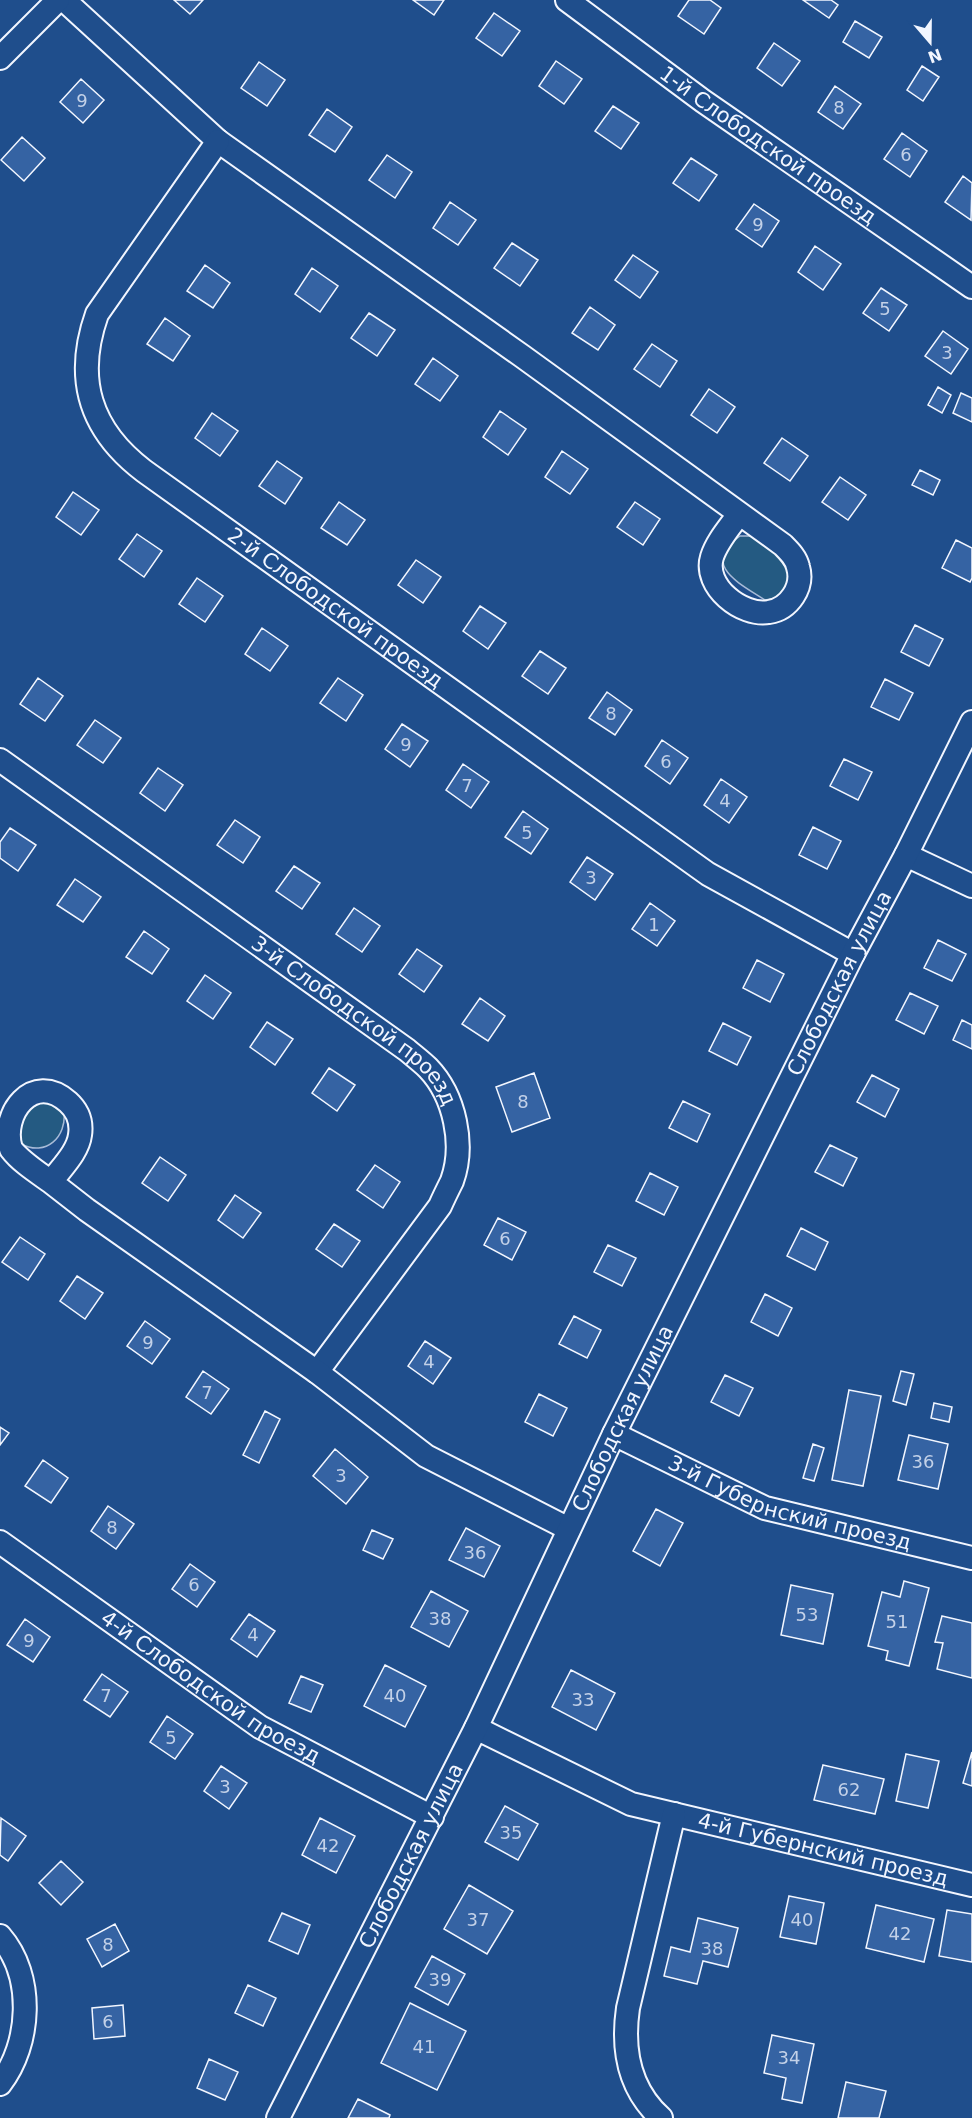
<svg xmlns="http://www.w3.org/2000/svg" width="972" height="2118" font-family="'DejaVu Sans',sans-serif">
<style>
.green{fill:#245a82;stroke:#a8bbd7;stroke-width:1.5}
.building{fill:#3563a3;stroke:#f2f6ff;stroke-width:1.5}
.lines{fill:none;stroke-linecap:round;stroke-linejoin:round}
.minor-casing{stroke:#f2f6ff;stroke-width:26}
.minor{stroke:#1f4e8c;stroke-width:22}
.labels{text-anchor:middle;stroke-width:4.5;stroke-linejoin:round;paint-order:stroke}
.number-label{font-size:18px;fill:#c3d1e8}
.street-label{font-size:21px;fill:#f2f6ff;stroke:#1f4e8c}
</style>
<rect width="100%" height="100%" fill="#1f4e8c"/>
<path class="green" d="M 740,536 L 755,536 L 785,557 L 793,582 L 778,598 L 765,600 C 739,583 700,565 740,536 Z
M 43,1095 L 64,1111 C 67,1137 46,1157 21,1144 L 13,1124 Z"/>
<path class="building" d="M 174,0 L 203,0 L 190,14 Z
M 413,0 L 444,0 L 434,15 Z
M 689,0 L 710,0 L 721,8 L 704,34 L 678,16 Z
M 803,0 L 831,0 L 838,5 L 829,18 Z
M 494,13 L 520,31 L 502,56 L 476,38 Z
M 855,21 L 882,37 L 869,58 L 843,42 Z
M 774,43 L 800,61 L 782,86 L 757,68 Z
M 556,61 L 582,79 L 564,104 L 539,86 Z
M 259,62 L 285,80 L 267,106 L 241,88 Z
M 922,66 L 939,77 L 923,101 L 907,90 Z
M 81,79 L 104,100 L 83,123 L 60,102 Z
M 835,86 L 861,104 L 843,129 L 818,112 Z
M 613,106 L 639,123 L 621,149 L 595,131 Z
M 327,109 L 352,127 L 335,152 L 309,135 Z
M 902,133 L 927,151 L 910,177 L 884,159 Z
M 22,137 L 45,158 L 24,181 L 1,160 Z
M 387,155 L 412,172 L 395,198 L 369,180 Z
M 691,158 L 717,175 L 699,201 L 673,183 Z
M 963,176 L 972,183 L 971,220 L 945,202 Z
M 450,202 L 476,220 L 458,245 L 433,228 Z
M 754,204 L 779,221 L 762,247 L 736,229 Z
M 512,243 L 538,260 L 520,286 L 494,268 Z
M 815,246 L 841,264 L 823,290 L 798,272 Z
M 633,255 L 658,272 L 640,298 L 615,280 Z
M 205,265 L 230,283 L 213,308 L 187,291 Z
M 312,268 L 338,286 L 320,312 L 295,294 Z
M 881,288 L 907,305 L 889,331 L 863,313 Z
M 590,307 L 615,325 L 598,350 L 572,333 Z
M 369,313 L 395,330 L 377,356 L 351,338 Z
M 165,318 L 190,336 L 173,361 L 147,344 Z
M 943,331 L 968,349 L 951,374 L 925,356 Z
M 652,344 L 677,361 L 660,387 L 634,369 Z
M 433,358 L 458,376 L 440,401 L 415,384 Z
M 938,387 L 951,395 L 942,413 L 928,405 Z
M 709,389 L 735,407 L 717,433 L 691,415 Z
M 961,393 L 972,398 L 972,422 L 953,413 Z
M 500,411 L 526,429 L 508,455 L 483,437 Z
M 212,413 L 238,431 L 220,456 L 195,438 Z
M 782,438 L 808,456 L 790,481 L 764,463 Z
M 562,451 L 588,469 L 570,494 L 545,477 Z
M 277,461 L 302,478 L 285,504 L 259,486 Z
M 920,470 L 940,480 L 933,495 L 912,485 Z
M 840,477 L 866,495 L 848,520 L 822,502 Z
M 73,492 L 99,510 L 81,535 L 56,517 Z
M 339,502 L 365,520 L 347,545 L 321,528 Z
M 635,502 L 660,519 L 643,545 L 617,527 Z
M 137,534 L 162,551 L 144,577 L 119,559 Z
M 956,540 L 972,548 L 972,578 L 970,582 L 942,568 Z
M 416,560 L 441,577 L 423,603 L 398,585 Z
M 197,578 L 223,596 L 205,622 L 179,604 Z
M 480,606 L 506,623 L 488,649 L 463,631 Z
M 915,625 L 943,639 L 929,666 L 901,652 Z
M 262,628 L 288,646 L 270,671 L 245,654 Z
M 540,651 L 566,668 L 548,694 L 522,676 Z
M 38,678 L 63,696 L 45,721 L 20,704 Z
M 338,678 L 363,695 L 346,721 L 320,703 Z
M 885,679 L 913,693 L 899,720 L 871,707 Z
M 607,692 L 632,710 L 615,735 L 589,718 Z
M 95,720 L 121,738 L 103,763 L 77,745 Z
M 402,724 L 428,741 L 410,767 L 385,749 Z
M 662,740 L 688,758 L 670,784 L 645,766 Z
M 844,759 L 872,772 L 858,800 L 830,786 Z
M 463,764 L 489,782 L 471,808 L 446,790 Z
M 158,768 L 183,785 L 165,811 L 140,793 Z
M 721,779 L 747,797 L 729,823 L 704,805 Z
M 523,811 L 548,829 L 531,854 L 505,837 Z
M 235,820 L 260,837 L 243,863 L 217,845 Z
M 813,827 L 841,841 L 827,869 L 799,855 Z
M 10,828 L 36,845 L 18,871 L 0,858 L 0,842 Z
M 587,857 L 613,874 L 595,900 L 570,882 Z
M 294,866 L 320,883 L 302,909 L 276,891 Z
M 75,879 L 101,897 L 83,922 L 57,905 Z
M 650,903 L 675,921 L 657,946 L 632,929 Z
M 354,908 L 380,926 L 362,952 L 336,934 Z
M 144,931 L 169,949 L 152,974 L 126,957 Z
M 938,940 L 966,954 L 952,981 L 924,968 Z
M 417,949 L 442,966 L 424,992 L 399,974 Z
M 757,960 L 784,974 L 770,1002 L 743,988 Z
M 205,975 L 231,993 L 213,1019 L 187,1001 Z
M 910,993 L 938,1006 L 924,1034 L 896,1020 Z
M 480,998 L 505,1016 L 488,1041 L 462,1024 Z
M 962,1020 L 972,1025 L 972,1049 L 953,1040 Z
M 267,1022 L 293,1039 L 275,1065 L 250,1047 Z
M 723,1023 L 751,1037 L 737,1065 L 709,1051 Z
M 329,1068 L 355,1085 L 337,1111 L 312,1093 Z
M 534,1073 L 550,1118 L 512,1132 L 496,1087 Z
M 872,1075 L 899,1089 L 885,1117 L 857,1102 Z
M 683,1101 L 710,1114 L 697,1142 L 669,1128 Z
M 830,1145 L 857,1158 L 843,1186 L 815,1172 Z
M 160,1157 L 186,1175 L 168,1201 L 142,1183 Z
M 375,1165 L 400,1182 L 383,1208 L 357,1190 Z
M 650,1173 L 678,1187 L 664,1215 L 636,1201 Z
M 235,1195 L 261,1213 L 243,1238 L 218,1220 Z
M 498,1218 L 526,1232 L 512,1260 L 484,1245 Z
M 334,1224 L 360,1241 L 342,1267 L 316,1249 Z
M 801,1228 L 828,1242 L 815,1270 L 787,1256 Z
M 20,1237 L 45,1254 L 28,1280 L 2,1262 Z
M 608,1245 L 636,1258 L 622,1286 L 594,1272 Z
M 77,1276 L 103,1293 L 85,1319 L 60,1301 Z
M 765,1294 L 792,1308 L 778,1336 L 751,1322 Z
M 574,1316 L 601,1330 L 587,1358 L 559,1344 Z
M 145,1321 L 170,1339 L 152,1364 L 127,1346 Z
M 425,1341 L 451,1358 L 433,1384 L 408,1366 Z
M 203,1371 L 229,1389 L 211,1414 L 186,1397 Z
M 901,1371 L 914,1374 L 906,1405 L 893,1401 Z
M 725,1375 L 753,1388 L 739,1416 L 711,1402 Z
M 849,1390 L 881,1396 L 863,1486 L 832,1480 Z
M 539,1394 L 567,1408 L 553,1436 L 525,1422 Z
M 934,1403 L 952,1407 L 949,1422 L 931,1418 Z
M 265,1411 L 280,1419 L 259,1463 L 243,1455 Z
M 0,1427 L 9,1433 L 0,1445 Z
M 909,1435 L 948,1444 L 938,1489 L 898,1480 Z
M 813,1444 L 824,1448 L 814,1481 L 803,1478 Z
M 335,1449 L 368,1477 L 346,1504 L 313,1476 Z
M 43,1460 L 68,1478 L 51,1503 L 25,1486 Z
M 108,1506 L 134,1524 L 116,1549 L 91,1531 Z
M 656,1509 L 683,1523 L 660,1566 L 633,1551 Z
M 466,1528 L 500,1546 L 484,1577 L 449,1560 Z
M 372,1530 L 393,1539 L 383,1559 L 363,1550 Z
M 190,1564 L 215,1582 L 197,1607 L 172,1589 Z
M 904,1581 L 929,1588 L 909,1666 L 886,1660 L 888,1651 L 868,1646 L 882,1592 L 900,1597 Z
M 791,1585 L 833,1594 L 823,1644 L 781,1635 Z
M 431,1591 L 468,1611 L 449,1647 L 411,1627 Z
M 249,1614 L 275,1631 L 257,1657 L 231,1639 Z
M 942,1616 L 972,1623 L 972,1678 L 937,1669 L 943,1643 L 935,1642 Z
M 25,1619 L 50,1637 L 33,1662 L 7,1645 Z
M 385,1665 L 426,1686 L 405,1727 L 364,1706 Z
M 571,1670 L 615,1693 L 596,1730 L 552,1707 Z
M 102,1674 L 128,1692 L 110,1717 L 84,1700 Z
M 301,1676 L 323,1685 L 311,1712 L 289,1703 Z
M 167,1716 L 193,1734 L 175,1759 L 150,1742 Z
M 972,1752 L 972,1786 L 963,1783 Z
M 906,1754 L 939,1761 L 928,1808 L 896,1801 Z
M 823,1765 L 884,1779 L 875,1814 L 814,1800 Z
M 221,1766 L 247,1783 L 229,1809 L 204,1791 Z
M 505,1806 L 538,1824 L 518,1860 L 485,1842 Z
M 1,1818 L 26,1836 L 8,1861 L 0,1855 Z
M 320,1818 L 355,1836 L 336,1873 L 302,1855 Z
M 61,1861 L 83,1882 L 61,1905 L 39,1883 Z
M 469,1885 L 513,1911 L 487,1954 L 444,1929 Z
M 789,1896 L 824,1903 L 816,1944 L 780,1937 Z
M 876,1905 L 934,1919 L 924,1962 L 866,1948 Z
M 947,1910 L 972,1914 L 972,1962 L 939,1956 Z
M 282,1913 L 310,1925 L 298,1954 L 269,1941 Z
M 698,1918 L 738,1928 L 728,1967 L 703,1961 L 697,1984 L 664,1976 L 671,1947 L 690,1952 Z
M 115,1924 L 129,1951 L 102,1967 L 87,1939 Z
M 432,1956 L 465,1974 L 448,2005 L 415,1987 Z
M 248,1985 L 276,1998 L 263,2026 L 235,2013 Z
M 410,2003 L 466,2031 L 437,2090 L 381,2063 Z
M 123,2005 L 125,2036 L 94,2039 L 92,2008 Z
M 772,2035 L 814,2044 L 802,2103 L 782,2099 L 786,2078 L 764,2073 Z
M 209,2059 L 238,2072 L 225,2100 L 197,2088 Z
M 846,2082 L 886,2091 L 879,2118 L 838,2118 Z
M 358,2099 L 390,2115 L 389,2118 L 348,2118 Z"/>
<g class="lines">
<defs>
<g id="minor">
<path d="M 64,0 L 218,141 L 522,356 L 783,545 C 790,552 796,558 798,567 C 804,587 789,609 769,612 C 742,617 703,586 712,557 C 717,541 730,527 739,514"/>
<path id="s1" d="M 567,0 L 703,101 L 972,287"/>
<path d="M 0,58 L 58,0"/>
<path id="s2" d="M 218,141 L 97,314 C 74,379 90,430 144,471 L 708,874 L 853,954"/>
<path id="s3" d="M 0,760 L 407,1050 C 414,1056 422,1062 428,1068 C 455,1096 465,1145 452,1181 C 448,1189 444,1197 440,1206 L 317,1372"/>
<path d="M 906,855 L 972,886"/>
<path d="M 51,1182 C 37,1172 21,1162 11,1149 C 0,1114 33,1071 68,1102 C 78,1111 82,1122 80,1135 C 78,1152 61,1168 51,1182 L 87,1210 L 317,1372 L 426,1456 L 569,1529"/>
<path id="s4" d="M 614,1434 L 765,1508 L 972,1558"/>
<path id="s5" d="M 0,1542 L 260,1727 L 432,1817"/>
<path id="s6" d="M 476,1728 L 631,1804 L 972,1885"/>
<path d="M 0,1936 C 35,1976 31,2044 0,2084"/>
<path id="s7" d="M 278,2118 L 476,1728 L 614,1434 L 853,954 L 906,855 L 972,722"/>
<path d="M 661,2118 C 629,2089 622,2049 628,2008 L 674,1814"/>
</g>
</defs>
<use href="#minor" class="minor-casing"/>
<use href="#minor" class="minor"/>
</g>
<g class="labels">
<g class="number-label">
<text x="82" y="107">9</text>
<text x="839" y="114">8</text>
<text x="906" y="161">6</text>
<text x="758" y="231">9</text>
<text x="885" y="315">5</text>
<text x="947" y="359">3</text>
<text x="611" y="720">8</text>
<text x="406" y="751">9</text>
<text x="666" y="768">6</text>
<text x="467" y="792">7</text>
<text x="725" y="807">4</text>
<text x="527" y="839">5</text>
<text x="591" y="884">3</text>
<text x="654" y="931">1</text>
<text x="523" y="1108">8</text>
<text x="505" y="1245">6</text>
<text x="148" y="1349">9</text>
<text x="429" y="1368">4</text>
<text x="207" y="1399">7</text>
<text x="923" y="1468">36</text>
<text x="341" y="1482">3</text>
<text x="112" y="1534">8</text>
<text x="475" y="1559">36</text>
<text x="194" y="1591">6</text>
<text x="807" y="1621">53</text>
<text x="440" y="1625">38</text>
<text x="897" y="1628">51</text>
<text x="253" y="1641">4</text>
<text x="29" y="1647">9</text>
<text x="106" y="1702">7</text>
<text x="395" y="1702">40</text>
<text x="583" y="1706">33</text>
<text x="171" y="1744">5</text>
<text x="225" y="1793">3</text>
<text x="849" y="1796">62</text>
<text x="511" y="1839">35</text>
<text x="328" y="1852">42</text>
<text x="478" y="1926">37</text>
<text x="802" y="1926">40</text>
<text x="900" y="1940">42</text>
<text x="108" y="1951">8</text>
<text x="712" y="1955">38</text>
<text x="440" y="1986">39</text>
<text x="108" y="2028">6</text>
<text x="424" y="2053">41</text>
<text x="789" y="2064">34</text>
</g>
<g class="street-label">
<text dy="7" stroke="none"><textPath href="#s1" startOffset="248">1-й Слободской проезд</textPath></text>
<text dy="7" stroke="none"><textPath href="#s2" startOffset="624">2-й Слободской проезд</textPath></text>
<text dy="7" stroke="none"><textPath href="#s7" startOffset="1266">Слободская улица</textPath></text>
<text dy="7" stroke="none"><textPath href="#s3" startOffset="441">3-й Слободской проезд</textPath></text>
<text dy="7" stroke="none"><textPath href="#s7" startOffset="780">Слободская улица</textPath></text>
<text dy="7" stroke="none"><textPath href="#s4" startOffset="190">3-й Губернский проезд</textPath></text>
<text dy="7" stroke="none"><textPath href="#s5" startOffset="256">4-й Слободской проезд</textPath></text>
<text dy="7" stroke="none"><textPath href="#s6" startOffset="370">4-й Губернский проезд</textPath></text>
<text dy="7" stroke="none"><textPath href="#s7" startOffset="294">Слободская улица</textPath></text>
</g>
</g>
<g transform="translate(930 42) rotate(160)" stroke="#1f4e8c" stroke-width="4.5" paint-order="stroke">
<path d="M0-4.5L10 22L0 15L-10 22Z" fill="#f2f6ff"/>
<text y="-9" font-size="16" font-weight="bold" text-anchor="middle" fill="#f2f6ff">N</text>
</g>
</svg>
